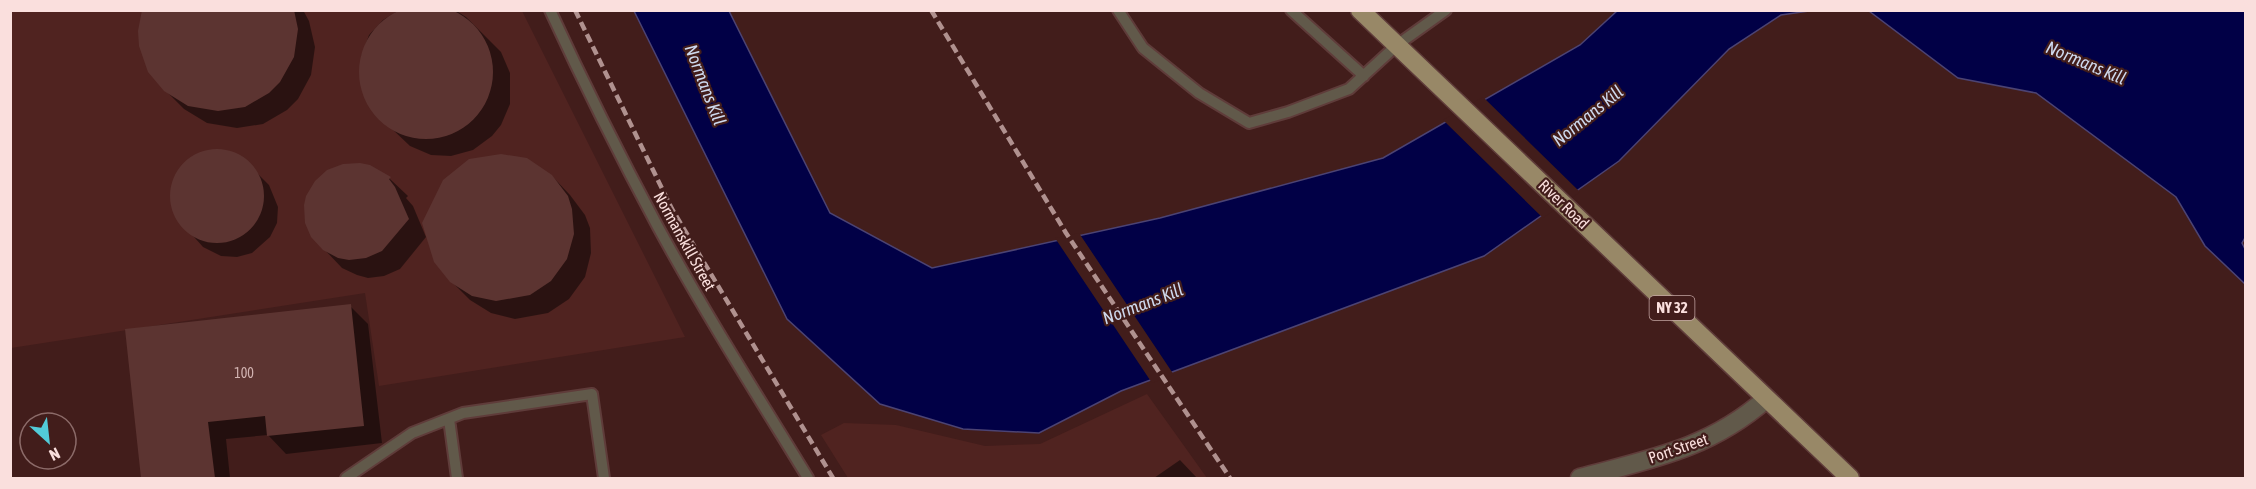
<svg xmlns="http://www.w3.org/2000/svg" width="2256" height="489" font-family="'Asap Condensed',sans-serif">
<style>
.built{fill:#502320}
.water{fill:#010046;stroke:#4c4373;stroke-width:1.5}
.pier{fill:#421d1b}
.shadow{fill:#0007}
.building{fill:#5c3431}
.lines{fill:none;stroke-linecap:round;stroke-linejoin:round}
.lane-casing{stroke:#5f3c3a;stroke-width:14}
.street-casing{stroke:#5f3c3a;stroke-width:21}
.primary-casing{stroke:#5f3c3a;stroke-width:21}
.lane{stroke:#61594a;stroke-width:10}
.street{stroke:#61594a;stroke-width:18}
.primary{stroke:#988867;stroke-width:18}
.rail{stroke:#b0918f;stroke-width:4.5;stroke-dasharray:9 4.5;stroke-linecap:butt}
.labels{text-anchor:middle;stroke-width:4.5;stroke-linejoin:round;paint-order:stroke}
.number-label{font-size:14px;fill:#d2b4b2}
.shield{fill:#421d1b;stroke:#c3a5a3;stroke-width:1.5}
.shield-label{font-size:15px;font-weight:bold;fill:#fadfdd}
.street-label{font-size:16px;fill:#fadfdd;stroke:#421d1b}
.water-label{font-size:18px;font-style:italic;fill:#ced9ee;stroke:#421d1b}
</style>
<rect width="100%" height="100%" fill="#421d1b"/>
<path class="built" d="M 11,10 L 522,11 L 685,337 L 379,386 L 365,293 L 11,348 Z
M 1147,394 L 1207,478 L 848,478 L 821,435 L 844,423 L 896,425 L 985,446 L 1040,444 Z"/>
<path class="water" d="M 634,11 L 729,11 L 830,213 L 932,268 L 1160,218 L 1383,158 L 1580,45 L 1617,11 L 1809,11 L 1781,15 L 1729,49 L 1619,161 L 1484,256 L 1121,391 L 1039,433 L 963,429 L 880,404 L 787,319 Z
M 1869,11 L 2245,11 L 2246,236 L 2242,243 L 2245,249 L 2245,284 L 2205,246 L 2176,197 L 2036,93 L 1958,78 Z"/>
<path class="pier" d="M 1483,97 L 1580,192 L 1543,218 L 1443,120 Z
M 1079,233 L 1174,375 L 1152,383 L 1055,238 Z"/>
<path class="shadow" d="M 143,10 L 303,10 L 309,21 L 315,47 L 311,75 L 298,99 L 287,110 L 263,124 L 237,128 L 207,123 L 184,109 L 165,90 Z
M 399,10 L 455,10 L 466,17 L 501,52 L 510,73 L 510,104 L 501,125 L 492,136 L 473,150 L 451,156 L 431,155 L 410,146 L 372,110 L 362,89 L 361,57 L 369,35 L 383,20 Z
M 216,151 L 232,153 L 242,158 L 269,185 L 278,207 L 277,223 L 270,237 L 252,253 L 237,257 L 221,256 L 203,247 L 178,219 L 172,205 L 175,180 L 183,166 L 201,154 Z
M 369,167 L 390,179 L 408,196 L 406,198 L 413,206 L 426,237 L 400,269 L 384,276 L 368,278 L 357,275 L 342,268 L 324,249 Z
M 552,176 L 570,195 L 585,215 L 590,228 L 591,253 L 585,277 L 569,299 L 548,313 L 515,319 L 491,313 L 470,300 L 451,281 Z
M 350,306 L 368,324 L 382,443 L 286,454 L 268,435 L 226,439 L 230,478 L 143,478 L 126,331 Z
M 1180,460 L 1197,478 L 1154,478 Z"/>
<path class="building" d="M359 72a67 67 0 1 1 134 0a67 67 0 1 1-134 0Z
M 142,10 L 294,10 L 298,29 L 294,57 L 280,82 L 269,93 L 245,107 L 218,111 L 188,106 L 164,91 L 148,72 L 139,46 L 138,31 Z
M170 196a47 47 0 1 1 94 0a47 47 0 1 1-94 0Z
M 501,154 L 527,158 L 552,175 L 568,196 L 572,209 L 574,234 L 567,259 L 551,281 L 530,295 L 496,301 L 472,296 L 450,282 L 434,262 L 422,223 L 443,180 L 469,159 Z
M 360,163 L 370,165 L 391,177 L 389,179 L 395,187 L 409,219 L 382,251 L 366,258 L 349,260 L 338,258 L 323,250 L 311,237 L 305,223 L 304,205 L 306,196 L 315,181 L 327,170 L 343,164 Z
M 351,304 L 364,426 L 267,436 L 265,416 L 208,422 L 215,478 L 141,478 L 125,329 Z"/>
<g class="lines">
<defs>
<path id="lane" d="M 550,10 C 584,84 620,156 658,227 C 705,313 757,395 808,478
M 1118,10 L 1143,48 L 1199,93 L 1249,123 L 1288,112 L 1349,89 L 1397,45 L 1446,10
M 1291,10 L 1364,76
M 449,419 L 457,478
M 346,478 L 412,433 L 463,413 L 592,394 L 604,478"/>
<path id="street" d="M 1580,478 C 1650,459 1709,449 1766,399"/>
<path id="primary" d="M 1360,10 L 1850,478"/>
</defs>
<use href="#lane" class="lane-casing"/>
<use href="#street" class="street-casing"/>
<use href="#primary" class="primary-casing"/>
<use href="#lane" class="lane"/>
<use href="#street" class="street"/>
<use href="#primary" class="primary"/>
<path class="rail" d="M 575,10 L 672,209 L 833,478
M 931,10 L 1066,233 L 1230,478"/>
</g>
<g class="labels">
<g class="number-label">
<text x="244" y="378">100</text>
</g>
<rect class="shield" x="1649.5" y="296" width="45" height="24" rx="4.5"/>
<g class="shield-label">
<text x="1672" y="313">NY 32</text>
</g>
<g class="street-label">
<text transform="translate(1564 204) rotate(44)" y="6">River Road</text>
<text transform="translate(685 241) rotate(61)" y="6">Normanskill Street</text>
<text transform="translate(1678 448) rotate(-19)" y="6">Port Street</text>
</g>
<g class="water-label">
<text transform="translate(2086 63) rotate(23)" y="6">Normans Kill</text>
<text transform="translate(705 85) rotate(69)" y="6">Normans Kill</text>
<text transform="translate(1588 116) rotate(-39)" y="6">Normans Kill</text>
<text transform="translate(1143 304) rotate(-21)" y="6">Normans Kill</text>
</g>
</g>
<rect width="2256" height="489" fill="none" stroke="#fadfdd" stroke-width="24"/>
<g transform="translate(48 441) rotate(153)"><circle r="28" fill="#421d1b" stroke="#8c6b69" stroke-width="1.5"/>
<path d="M0-4.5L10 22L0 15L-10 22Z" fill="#52cbd8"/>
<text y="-9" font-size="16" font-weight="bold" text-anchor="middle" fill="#fadfdd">N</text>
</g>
</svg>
